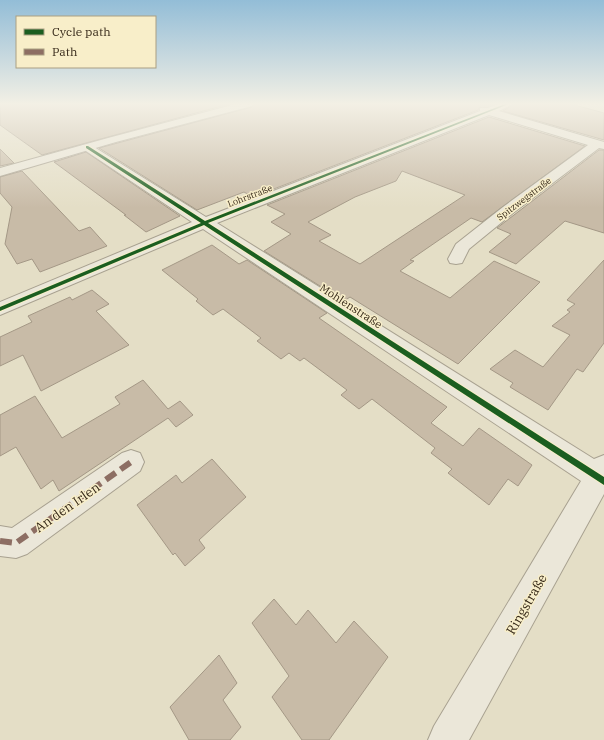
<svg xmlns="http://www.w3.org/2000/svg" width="604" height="740" font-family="'IBM Plex Serif',serif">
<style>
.building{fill:#c8bba7;stroke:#a49886;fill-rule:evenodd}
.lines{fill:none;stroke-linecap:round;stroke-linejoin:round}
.minor-casing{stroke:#a8a190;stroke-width:2}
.tertiary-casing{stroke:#a8a190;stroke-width:2}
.minor{fill:#ebe7d9;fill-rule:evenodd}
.tertiary{fill:#ebe7d9;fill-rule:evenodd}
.quiet{stroke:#8d6e63;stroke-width:6;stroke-dasharray:12 6;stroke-linecap:butt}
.cycleway-casing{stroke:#f8eec9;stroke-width:2}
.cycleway{fill:#1b5e20;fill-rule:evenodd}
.labels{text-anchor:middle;stroke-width:3;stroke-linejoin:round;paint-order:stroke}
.far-street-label{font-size:9px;fill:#362919;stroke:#f8eec9}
.street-label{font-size:11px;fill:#362919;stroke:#f8eec9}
.near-street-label{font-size:13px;fill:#362919;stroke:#f8eec9}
</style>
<rect width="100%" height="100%" fill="#e4dec6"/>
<path class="building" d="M 0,104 L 229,104 L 42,155 L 0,125 Z
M 255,104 L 493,104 L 488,106 L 480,106 L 478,110 L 253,197 L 244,192 L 197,210 L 99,148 L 252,107 Z
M 514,104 L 571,104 L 604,113 L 604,140 L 503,111 Z
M 489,117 L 585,146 L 482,222 L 471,218 L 410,260 L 414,261 L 400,271 L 450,298 L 494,261 L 540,282 L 458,364 L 350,297 L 344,301 L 264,251 L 291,234 L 271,222 L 285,214 L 267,205 ZM 402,171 L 465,195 L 360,264 L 319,241 L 331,235 L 308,222 L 355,197 L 396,181 Z
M 0,149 L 14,163 L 0,166 Z
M 599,150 L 604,150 L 604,233 L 565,221 L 516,264 L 489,252 L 511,234 L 497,228 Z
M 86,152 L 180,216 L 146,232 L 124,215 L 126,215 L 54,162 Z
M 22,171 L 79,231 L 90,227 L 107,246 L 40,272 L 32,259 L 17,264 L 5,244 L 12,207 L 0,193 L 0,177 Z
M 212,245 L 239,264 L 247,260 L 327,313 L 319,318 L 447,407 L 431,423 L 463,446 L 479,428 L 532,465 L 518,486 L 508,479 L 489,505 L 448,473 L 452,469 L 431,453 L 435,448 L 372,399 L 359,409 L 341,395 L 347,390 L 304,358 L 300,361 L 289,353 L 281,359 L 257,341 L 261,338 L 223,309 L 213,315 L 196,301 L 198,299 L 162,270 Z
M 604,260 L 604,343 L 583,372 L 577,369 L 548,410 L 510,387 L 513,383 L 490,369 L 515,350 L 543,367 L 570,335 L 552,326 L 570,312 L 567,310 L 575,304 L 567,300 Z
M 92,290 L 109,304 L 96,311 L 129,345 L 41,391 L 23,355 L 0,366 L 0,337 L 32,322 L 28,316 L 70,297 L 72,300 Z
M 143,380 L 168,409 L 180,401 L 193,415 L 176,427 L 168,418 L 59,491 L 53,480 L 41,489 L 16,447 L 0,456 L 0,415 L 35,396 L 62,438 L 120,404 L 115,397 Z
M 212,459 L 246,497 L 199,540 L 205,548 L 185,566 L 175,553 L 173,555 L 137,505 L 176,475 L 182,483 Z
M 274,599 L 296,625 L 308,610 L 336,643 L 354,621 L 388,657 L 329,740 L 302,740 L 272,697 L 289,676 L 252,623 Z
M 219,655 L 237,683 L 223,700 L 241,727 L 230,740 L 189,740 L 170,707 Z"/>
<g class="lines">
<defs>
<path id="minor" d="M 498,104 L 513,104 L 499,111 L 604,142 L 604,149 L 599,148 L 513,213 L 469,249 L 462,263 L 456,264 L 450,263 L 448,259 L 456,244 L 503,207 L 588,145 L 489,115 L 217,223 L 594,459 L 604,455 L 604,494 L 469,740 L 428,740 L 434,726 L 581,481 L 203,229 L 0,315 L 0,302 L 192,222 L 83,149 L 81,147 L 83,145 L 91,145 L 206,217 L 480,111 L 480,108 L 488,108 Z
M 131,450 L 140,453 L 144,462 L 140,471 L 27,554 L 16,558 L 0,556 L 0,526 L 12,528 L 122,453 Z"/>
<path id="tertiary" d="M 236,104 L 254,104 L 252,106 L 116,142 L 0,176 L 0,168 L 108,138 Z"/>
</defs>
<use href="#minor" class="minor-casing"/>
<use href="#tertiary" class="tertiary-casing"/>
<use href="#minor" class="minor"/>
<use href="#tertiary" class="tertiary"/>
<path class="quiet" d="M 0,541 L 16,543 L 131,462"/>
<defs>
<path id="cycleway" d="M 505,104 L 509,104 L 208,223 L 604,477 L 604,485 L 204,225 L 0,311 L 0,307 L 201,223 L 86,148 L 86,146 L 88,146 L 205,221 Z"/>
</defs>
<use href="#cycleway" class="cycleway-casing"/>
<use href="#cycleway" class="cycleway"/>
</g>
<linearGradient id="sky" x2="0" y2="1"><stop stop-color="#93bdd7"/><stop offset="0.5" stop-color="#f3f0e5"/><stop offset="1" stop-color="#f3f0e5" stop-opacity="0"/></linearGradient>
<rect width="604" height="208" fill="url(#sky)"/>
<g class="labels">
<g class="far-street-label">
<text transform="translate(250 196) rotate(-21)" y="3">Lohrstraße</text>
<text transform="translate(524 199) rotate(-37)" y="3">Spitzwegstraße</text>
</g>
<g class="street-label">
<text transform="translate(351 306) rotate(33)" y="4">Mohlenstraße</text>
</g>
<g class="near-street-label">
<text transform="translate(67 507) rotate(-35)" y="5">An den Irlen</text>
<text transform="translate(526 604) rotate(-60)" y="5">Ringstraße</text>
</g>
</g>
<rect x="16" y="16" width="140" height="52" fill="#f8eec9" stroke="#aa9f83"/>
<rect x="24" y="29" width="20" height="6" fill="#1b5e20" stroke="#aa9f83"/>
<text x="52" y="36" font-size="12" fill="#362919">Cycle path</text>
<rect x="24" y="49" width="20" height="6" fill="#8d6e63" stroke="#aa9f83"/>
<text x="52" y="56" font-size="12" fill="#362919">Path</text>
</svg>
